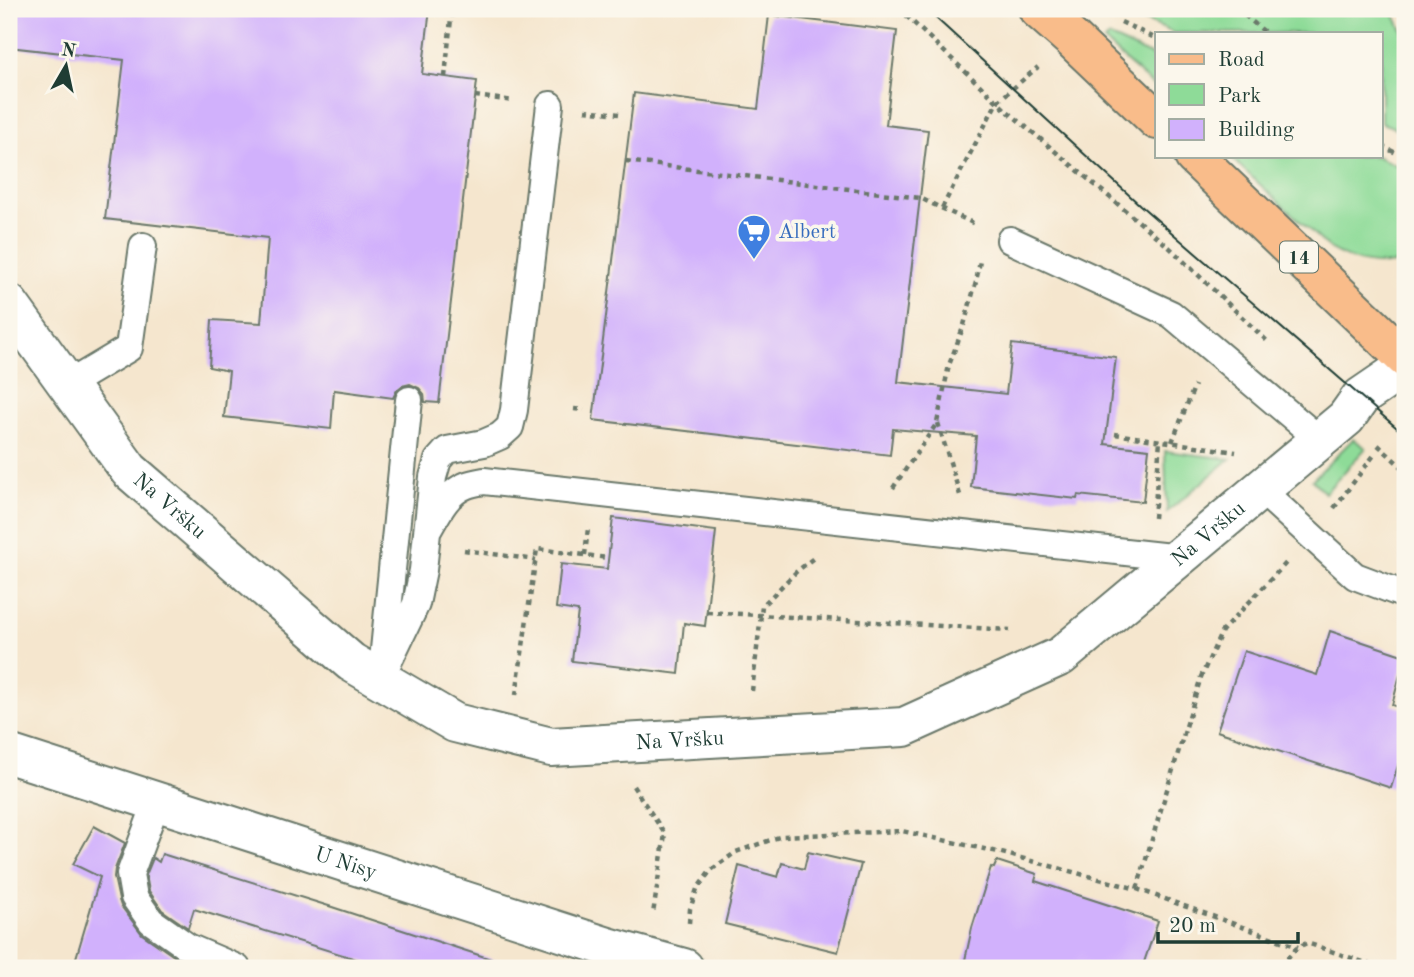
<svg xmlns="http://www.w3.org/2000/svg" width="1414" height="977" font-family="'Old Standard TT',serif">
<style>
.green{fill:#8edb98;stroke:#568c66;stroke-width:2}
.building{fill:#d1b1fc}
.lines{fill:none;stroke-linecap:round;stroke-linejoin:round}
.lane-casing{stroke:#6a786a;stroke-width:30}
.street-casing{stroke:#6a786a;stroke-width:42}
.primary-casing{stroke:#6a786a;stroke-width:42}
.path{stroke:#6a786a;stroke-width:4.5;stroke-dasharray:5 5;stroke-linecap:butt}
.lane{stroke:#fff;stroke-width:26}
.street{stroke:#fff;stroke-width:38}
.primary{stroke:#f9bc8a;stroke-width:38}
.tram{stroke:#1f3d34;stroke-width:2}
.labels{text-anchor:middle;stroke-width:7;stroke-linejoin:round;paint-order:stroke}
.shield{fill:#fbf7ec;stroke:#61756b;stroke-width:2}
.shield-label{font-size:19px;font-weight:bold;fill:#1f3d34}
.shop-label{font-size:21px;fill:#366cbe;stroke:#fbf7ec;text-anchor:start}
.street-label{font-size:21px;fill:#1f3d34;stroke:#fbf7ec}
</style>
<rect width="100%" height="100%" fill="#fbf7ec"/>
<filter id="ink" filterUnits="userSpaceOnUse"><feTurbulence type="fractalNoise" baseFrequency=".0143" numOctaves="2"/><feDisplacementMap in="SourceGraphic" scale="14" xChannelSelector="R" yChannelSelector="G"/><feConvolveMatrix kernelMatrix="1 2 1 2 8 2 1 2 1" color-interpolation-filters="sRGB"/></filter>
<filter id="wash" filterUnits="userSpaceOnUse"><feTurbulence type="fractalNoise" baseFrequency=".00686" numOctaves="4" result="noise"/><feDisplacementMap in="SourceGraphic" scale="28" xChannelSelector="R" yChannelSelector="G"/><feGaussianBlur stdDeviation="1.57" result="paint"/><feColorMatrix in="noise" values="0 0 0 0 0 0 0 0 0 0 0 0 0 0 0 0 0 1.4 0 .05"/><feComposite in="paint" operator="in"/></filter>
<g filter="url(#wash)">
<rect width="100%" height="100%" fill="#f5e6ce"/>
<path class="green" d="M 1118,9 L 1392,9 L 1405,36 L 1405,131 L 1381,123 L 1381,33 L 1174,33 Z
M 1110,37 L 1157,58 L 1157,89 L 1104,41 Z
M 1229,156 L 1376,156 L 1405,169 L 1405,262 C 1377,268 1353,263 1329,248 Z
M 1353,439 L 1366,448 L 1325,493 L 1312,480 Z
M 1165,451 L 1230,459 L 1167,512 Z"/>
<g id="blocks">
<path class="building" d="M 9,9 L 430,9 L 422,74 L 477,81 L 439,403 L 425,402 L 424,394 L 419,388 L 410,384 L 402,386 L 397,390 L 393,398 L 334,390 L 331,429 L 224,417 L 229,371 L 209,367 L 212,320 L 261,323 L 268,238 L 105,219 L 124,60 L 9,47 Z
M 769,15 L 897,31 L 886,125 L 928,130 L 898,382 L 1006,394 L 1012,344 L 1116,357 L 1105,444 L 1149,449 L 1143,502 L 1078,495 L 1077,499 L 971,487 L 976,436 L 893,429 L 890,455 L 593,420 L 634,93 L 758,109 Z
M 613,518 L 716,531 L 705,626 L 684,623 L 679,674 L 572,661 L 578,611 L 556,608 L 561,564 L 607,569 Z
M 1330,631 L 1405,656 L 1392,705 L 1405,709 L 1405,743 L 1391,788 L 1217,731 L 1244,651 L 1317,675 Z
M 94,826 L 125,843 L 115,869 L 114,877 L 119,900 L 121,906 L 142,934 L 178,959 L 175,968 L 73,968 L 100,877 L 73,864 Z
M 808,852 L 861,864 L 838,952 L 725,924 L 739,866 L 778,877 L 782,863 L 804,869 Z
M 162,854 L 332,907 L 497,961 L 496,968 L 385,968 L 194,909 L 188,928 L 162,910 L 149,891 L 146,875 L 153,858 L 159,862 Z
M 997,861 L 1037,874 L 1035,881 L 1158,921 L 1142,968 L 989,968 L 965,960 L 972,928 L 991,867 L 994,868 Z"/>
</g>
</g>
<g filter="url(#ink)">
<use href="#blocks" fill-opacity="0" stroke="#6a786a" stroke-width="2"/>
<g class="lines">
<defs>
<path id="lane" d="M 1010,240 L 1171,314 L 1320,440
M 67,385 L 129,348 L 143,246
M 1261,490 L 1355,576 L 1405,595
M 427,532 C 437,515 447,492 467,485 C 473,483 479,482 484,481 L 1180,558
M 383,660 L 409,400
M 380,679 L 416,604 L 423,570 L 433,477 L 438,460 L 447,450 L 484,443 L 500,436 L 510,427 L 514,410 L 550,105
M 157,801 L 130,874 L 134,897 L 151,921 L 188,947 L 237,968"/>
<g id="street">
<path id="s1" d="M 9,304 L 129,470 L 351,662 L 455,723 L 551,747 L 904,727 L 1061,656 L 1346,418 L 1361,397 L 1405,367"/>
<path id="s2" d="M 9,754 L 608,947 L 684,968"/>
</g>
<path id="primary" d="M 1038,9 L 1072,39 L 1157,120
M 1194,156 L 1405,358"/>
</defs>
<use href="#lane" class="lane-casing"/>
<use href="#street" class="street-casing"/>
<use href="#primary" class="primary-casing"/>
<path class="path" d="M 899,9 L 1006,110 L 1170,248 L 1267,341
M 1237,9 L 1266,33
M 1121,22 L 1157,39
M 445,77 L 452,9
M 475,96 L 514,101
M 585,110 L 619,114
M 1381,146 L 1405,157
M 626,161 L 920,198 L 977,225
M 942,208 L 997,102 L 1038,67
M 574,409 L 584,410
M 938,423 L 960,495
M 1115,434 L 1236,452
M 1172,442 L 1195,385
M 1378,445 L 1405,470
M 893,488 L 937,423 L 949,365 L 964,325 L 976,282 L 980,261
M 1334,508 L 1375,454
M 1154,518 L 1160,440
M 464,550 L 536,560
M 585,555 L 588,528
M 707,612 L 1010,630
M 752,691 L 762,606 L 796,572 L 816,556
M 516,695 L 537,549 L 608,558
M 633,786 L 665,834 L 653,914
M 1137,889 L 1201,677 L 1222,631 L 1287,562
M 689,923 L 690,909 L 697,889 L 711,870 L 736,852 L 782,836 L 902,831 L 998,852 L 1137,889 L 1298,947
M 1283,968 C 1287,956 1295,947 1307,943 L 1381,968"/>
<use href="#lane" class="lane"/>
<use href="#street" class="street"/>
<use href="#primary" class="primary"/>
<path class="tram" d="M 926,9 L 1140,205 L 1405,435"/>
</g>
</g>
<defs>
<symbol id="supermarket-pin" viewBox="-11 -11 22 30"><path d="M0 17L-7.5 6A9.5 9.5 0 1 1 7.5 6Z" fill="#3f7fe0" stroke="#fbf7ec"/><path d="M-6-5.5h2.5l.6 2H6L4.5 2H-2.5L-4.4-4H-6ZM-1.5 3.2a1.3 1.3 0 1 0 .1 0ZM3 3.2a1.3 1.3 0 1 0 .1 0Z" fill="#fff"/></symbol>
</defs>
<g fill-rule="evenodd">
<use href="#supermarket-pin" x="735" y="212" width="38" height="52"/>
</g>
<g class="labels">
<rect class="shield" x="1280" y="241.5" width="38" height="31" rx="5"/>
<g class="shield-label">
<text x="1299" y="264">14</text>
</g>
<g class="shop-label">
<text x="778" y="238">Albert</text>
</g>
<g class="street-label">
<text dy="7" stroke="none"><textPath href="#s1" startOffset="259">Na Vršku</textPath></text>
<text dy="7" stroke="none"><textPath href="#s1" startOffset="1435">Na Vršku</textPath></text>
<text dy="7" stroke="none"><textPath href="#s1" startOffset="847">Na Vršku</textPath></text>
<text dy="7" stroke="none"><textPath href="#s2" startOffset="354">U Nisy</textPath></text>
</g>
</g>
<rect width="1414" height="977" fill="none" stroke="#fbf7ec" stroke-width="35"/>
<rect x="1155" y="32" width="228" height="126" fill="#fbf7ec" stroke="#a3ada2" stroke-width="2"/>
<rect x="1169" y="54" width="35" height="10" fill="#f9bc8a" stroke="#a3ada2" stroke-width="2"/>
<text x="1218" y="66" font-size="21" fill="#1f3d34">Road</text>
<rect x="1169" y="84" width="35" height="21" fill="#8edb98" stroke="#a3ada2" stroke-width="2"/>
<text x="1218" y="102" font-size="21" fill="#1f3d34">Park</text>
<rect x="1169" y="119" width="35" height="21" fill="#d1b1fc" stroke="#a3ada2" stroke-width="2"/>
<text x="1218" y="136" font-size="21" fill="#1f3d34">Building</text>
<g transform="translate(66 66) rotate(9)" stroke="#fbf7ec" stroke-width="5" paint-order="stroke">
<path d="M0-5L12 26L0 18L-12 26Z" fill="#1f3d34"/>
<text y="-10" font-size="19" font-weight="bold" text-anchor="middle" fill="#1f3d34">N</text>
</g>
<path d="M1158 932v10h140v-10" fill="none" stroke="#1f3d34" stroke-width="3.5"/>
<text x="1169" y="932" font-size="21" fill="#1f3d34" stroke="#fbf7ec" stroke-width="5" paint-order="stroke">20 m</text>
</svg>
